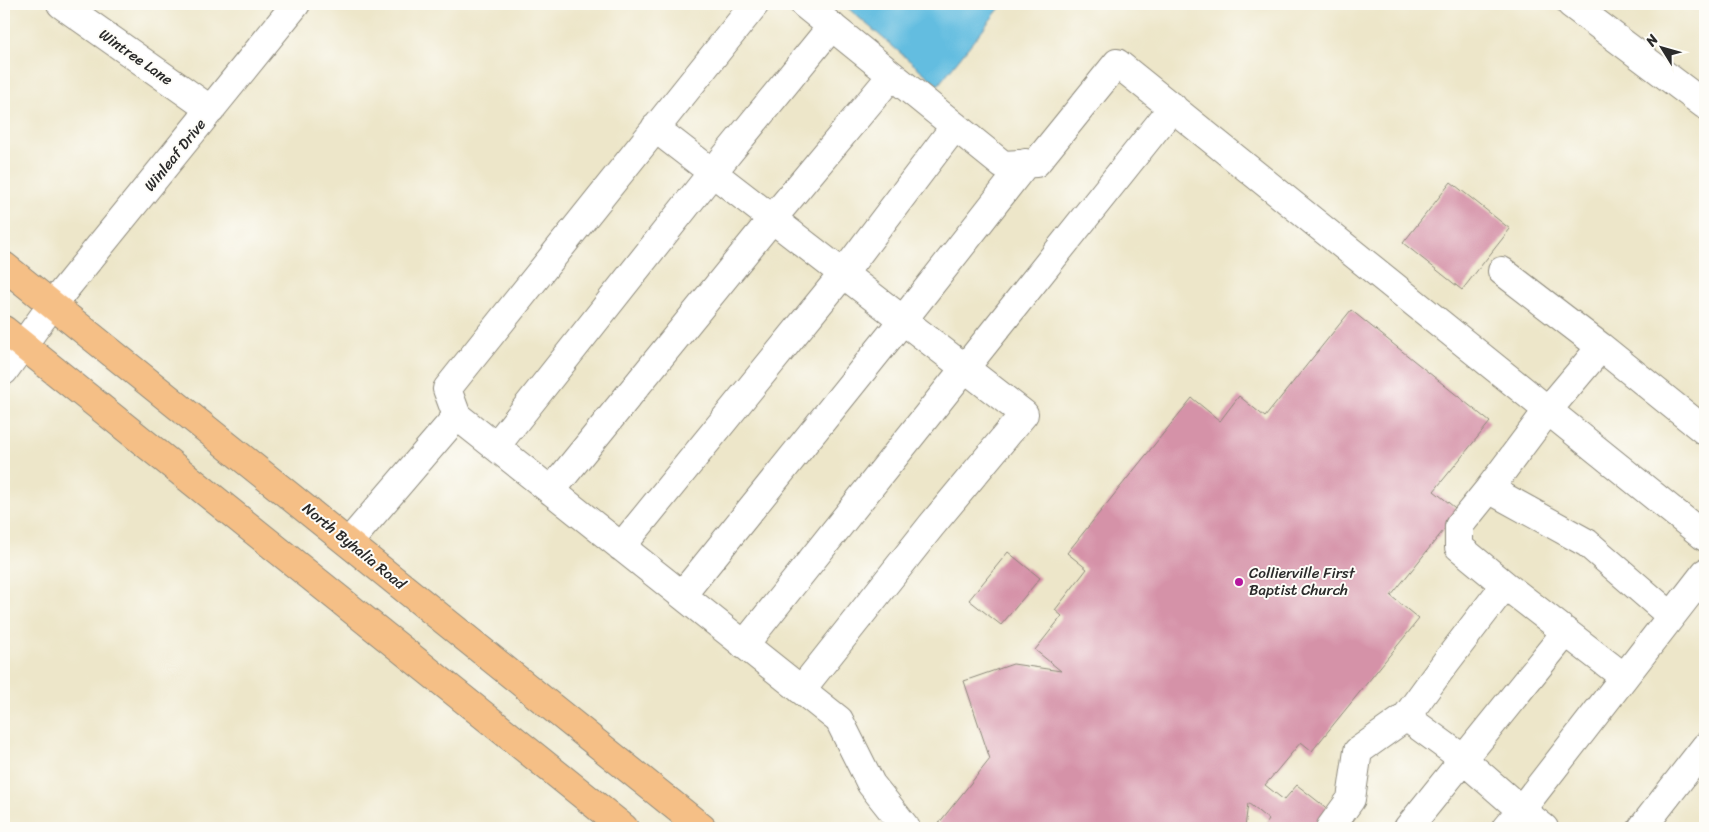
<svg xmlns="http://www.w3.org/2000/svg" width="1709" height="832" font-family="Sriracha,sans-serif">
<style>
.water{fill:#63bde0;stroke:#477486}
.building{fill:#d592a8}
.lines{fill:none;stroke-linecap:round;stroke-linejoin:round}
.minor-casing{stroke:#8c887a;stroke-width:30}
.major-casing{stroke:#8c887a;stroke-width:30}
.minor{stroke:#fff;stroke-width:28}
.major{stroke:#f5bf86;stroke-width:28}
.poi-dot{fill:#b5179e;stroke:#fdfcf7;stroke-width:2}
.labels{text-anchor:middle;stroke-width:4;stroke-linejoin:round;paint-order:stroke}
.street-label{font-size:15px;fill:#2b2b2b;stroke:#fdfcf7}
.poi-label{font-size:15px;fill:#2b2b2b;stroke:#fdfcf7;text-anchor:start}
</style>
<rect width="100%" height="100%" fill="#fdfcf7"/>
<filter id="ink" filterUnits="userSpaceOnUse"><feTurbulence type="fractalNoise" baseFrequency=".02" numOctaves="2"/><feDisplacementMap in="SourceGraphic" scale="10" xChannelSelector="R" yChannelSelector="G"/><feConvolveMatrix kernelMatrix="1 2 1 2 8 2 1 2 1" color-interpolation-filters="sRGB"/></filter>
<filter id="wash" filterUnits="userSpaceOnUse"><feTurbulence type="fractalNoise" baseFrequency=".0096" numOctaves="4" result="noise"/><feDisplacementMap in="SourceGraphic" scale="20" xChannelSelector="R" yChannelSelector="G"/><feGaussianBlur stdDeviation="1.12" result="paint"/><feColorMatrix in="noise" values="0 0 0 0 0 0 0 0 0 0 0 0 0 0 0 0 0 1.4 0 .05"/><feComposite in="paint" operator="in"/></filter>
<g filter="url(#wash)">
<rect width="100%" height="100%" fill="#ede6c9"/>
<path class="water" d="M 843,4 L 1003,4 L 938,85 Z"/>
<g id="blocks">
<path class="building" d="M 1451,182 L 1510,229 L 1462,290 L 1403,243 Z
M 1351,310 L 1490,422 L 1434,491 L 1459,511 L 1391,596 L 1419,619 L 1312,751 L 1301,742 L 1265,785 L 1284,800 L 1297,785 L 1329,810 L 1314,828 L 1263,828 L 1269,820 L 1248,803 L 1245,828 L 935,828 L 990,759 L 964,681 L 1013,664 L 1061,671 L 1035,650 L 1062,616 L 1055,610 L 1087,569 L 1067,553 L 1192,398 L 1220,421 L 1239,396 L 1265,417 Z
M 1008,552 L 1040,578 L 1001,625 L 969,600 Z"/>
</g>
</g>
<g filter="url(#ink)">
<use href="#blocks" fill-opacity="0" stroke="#8c887a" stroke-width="1"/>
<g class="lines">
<defs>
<path id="minor" d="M 61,4 L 211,110
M 804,4 L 1003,165 L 1036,163 L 1117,63 L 1705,537
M 1571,4 L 1705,105
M 655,128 L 1024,414 L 931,526 L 801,690
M 1502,271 L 1601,347 L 1705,431
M 4,371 L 52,305 L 296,4
M 457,416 L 447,389 L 755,4
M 496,446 L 712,173 L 832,26
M 1489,489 L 1548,410 L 1601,347
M 551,491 L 772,219 L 892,75
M 349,542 L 457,416 L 839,720 L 871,784 L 906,828
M 621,547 L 843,274 L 955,126
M 1505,585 L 1624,677
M 682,595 L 903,320 L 1026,163
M 744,645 L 1173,107
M 1406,717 L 1446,662 L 1505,585 L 1459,547 L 1459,526 L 1489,489 L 1587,543 L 1671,616
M 1330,828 L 1351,799 L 1358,751 L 1406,717 L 1458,755 L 1521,810 L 1705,573
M 1408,828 L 1566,632
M 1506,828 L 1521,810 L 1544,828
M 1642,828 L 1705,747"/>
<path id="major" d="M 4,266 L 702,828
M 4,330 L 624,828"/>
</defs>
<use href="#minor" class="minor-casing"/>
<use href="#major" class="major-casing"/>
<use href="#minor" class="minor"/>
<use href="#major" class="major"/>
</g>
</g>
<circle class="poi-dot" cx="1239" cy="582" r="5"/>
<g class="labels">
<g class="street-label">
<text transform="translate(136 57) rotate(35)" y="5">Wintree Lane</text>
<text transform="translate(175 155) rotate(-51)" y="5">Winleaf Drive</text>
<text transform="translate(354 546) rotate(39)" y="5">North Byhalia Road</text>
</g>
<g class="poi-label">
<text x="1249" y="578">Collierville First<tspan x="1249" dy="17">Baptist Church</tspan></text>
</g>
</g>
<rect width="1709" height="832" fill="none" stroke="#fdfcf7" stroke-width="20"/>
<g transform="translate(1662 48) rotate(307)" stroke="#fdfcf7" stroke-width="4" paint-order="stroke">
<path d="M0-4L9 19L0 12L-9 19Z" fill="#2b2b2b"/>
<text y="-8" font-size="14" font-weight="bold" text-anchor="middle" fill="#2b2b2b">N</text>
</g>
</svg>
